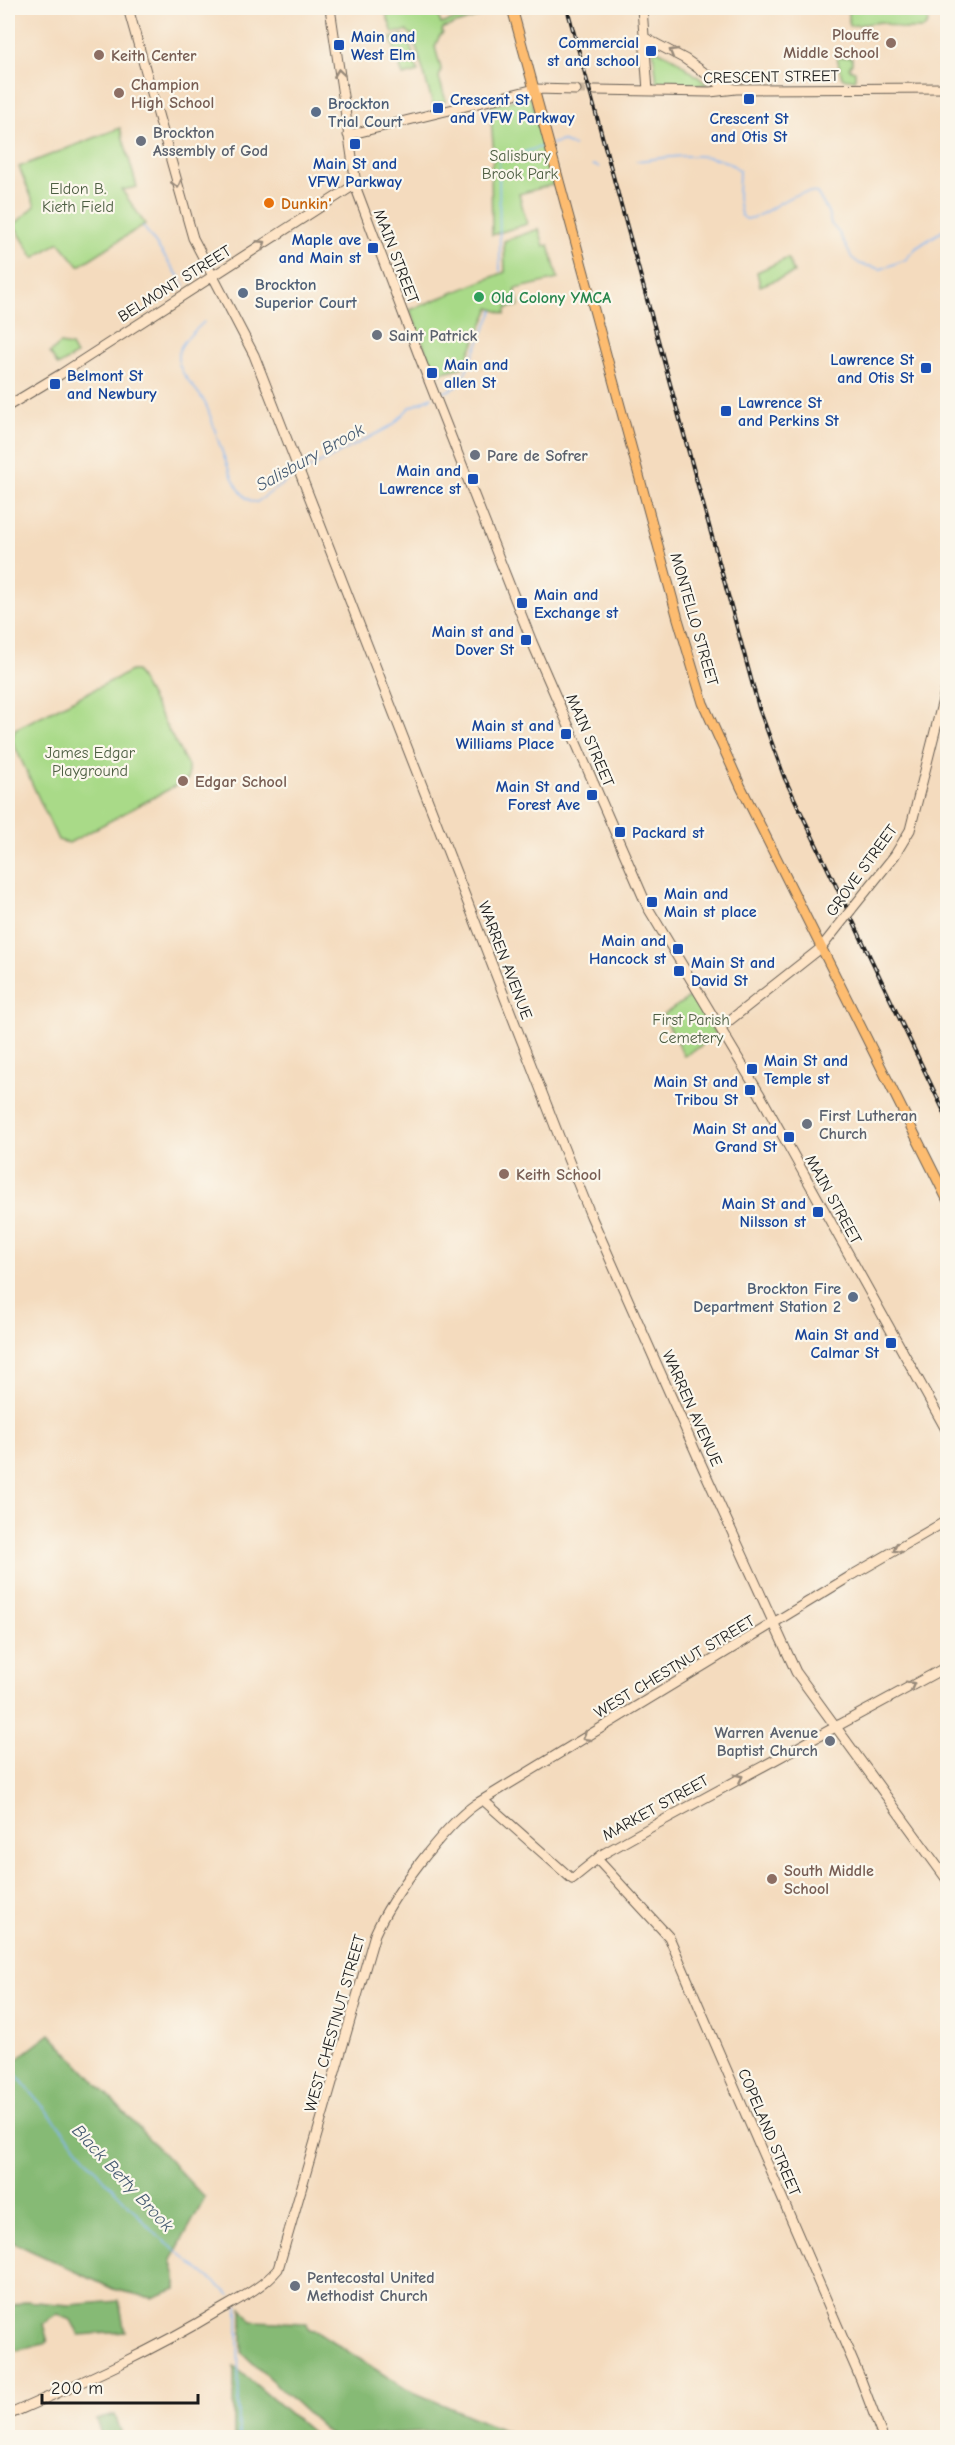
<svg xmlns="http://www.w3.org/2000/svg" width="955" height="2445" font-family="'Comic Neue',sans-serif">
<style>
.green{fill:#a9da88;stroke:#627b52;stroke-width:1.5}
.forest{fill:#86ba74;stroke:#516b48;stroke-width:1.5}
.lines{fill:none;stroke-linecap:round;stroke-linejoin:round}
.stream{stroke:#86b9f3;stroke-width:1.5}
.secondary-tunnel{stroke:#c9b59e;stroke-width:9;stroke-dasharray:9 4.5;stroke-linecap:butt}
.secondary-casing{stroke:#685f55;stroke-width:11}
.primary-casing{stroke:#685f55;stroke-width:11}
.secondary{stroke:#fee4c6;stroke-width:9}
.primary{stroke:#fdbc70;stroke-width:9}
.rail-casing{stroke:#1c1c1c;stroke-width:4}
.rail{stroke:#fbf7ec;stroke-width:1.5;stroke-dasharray:4.5;stroke-linecap:butt}
.secondary-bridge-casing{stroke:#685f55;stroke-width:11;stroke-linecap:butt}
.secondary-bridge{stroke:#fee4c6;stroke-width:9}
.oneway{stroke:#988a7a}
.education-dot{fill:#8d6e63;stroke:#fbf7ec;stroke-width:2}
.transit-dot{fill:#1a4fb4;stroke:#fbf7ec;stroke-width:2}
.service-dot{fill:#5c6f8a;stroke:#fbf7ec;stroke-width:2}
.worship-dot{fill:#6b7280;stroke:#fbf7ec;stroke-width:2}
.food-dot{fill:#e8710a;stroke:#fbf7ec;stroke-width:2}
.leisure-dot{fill:#2e9e5b;stroke:#fbf7ec;stroke-width:2}
.labels{text-anchor:middle;stroke-width:4.5;stroke-linejoin:round;paint-order:stroke}
.education-label{font-size:16px;font-weight:bold;fill:#785e54;stroke:#fbf7ec;text-anchor:start}
.transit-label{font-size:16px;font-weight:bold;fill:#164399;stroke:#fbf7ec;text-anchor:end}
.street-label{font-size:16px;fill:#1c1c1c;stroke:#fbf7ec}
.service-label{font-size:16px;font-weight:bold;fill:#4e5e75;stroke:#fbf7ec;text-anchor:start}
.worship-label{font-size:16px;font-weight:bold;fill:#5b616d;stroke:#fbf7ec;text-anchor:start}
.park-label{font-size:16px;fill:#4d5e42;stroke:#fbf7ec}
.food-label{font-size:16px;font-weight:bold;fill:#c56008;stroke:#fbf7ec;text-anchor:start}
.leisure-label{font-size:16px;font-weight:bold;fill:#27864d;stroke:#fbf7ec;text-anchor:start}
.water-label{font-size:18px;font-style:italic;fill:#465b72;stroke:#fbf7ec}
</style>
<rect width="100%" height="100%" fill="#fbf7ec"/>
<filter id="ink" filterUnits="userSpaceOnUse"><feTurbulence type="fractalNoise" baseFrequency=".0167" numOctaves="2"/><feDisplacementMap in="SourceGraphic" scale="12" xChannelSelector="R" yChannelSelector="G"/><feConvolveMatrix kernelMatrix="1 2 1 2 8 2 1 2 1" color-interpolation-filters="sRGB"/></filter>
<filter id="wash" filterUnits="userSpaceOnUse"><feTurbulence type="fractalNoise" baseFrequency=".008" numOctaves="4" result="noise"/><feDisplacementMap in="SourceGraphic" scale="24" xChannelSelector="R" yChannelSelector="G"/><feGaussianBlur stdDeviation="1.35" result="paint"/><feColorMatrix in="noise" values="0 0 0 0 0 0 0 0 0 0 0 0 0 0 0 0 0 1.4 0 .05"/><feComposite in="paint" operator="in"/></filter>
<g filter="url(#wash)">
<rect width="100%" height="100%" fill="#f4dbbe"/>
<path class="green" d="M 384,8 L 407,8 L 409,13 L 418,11 L 419,13 L 424,12 L 425,14 L 437,12 L 441,24 L 476,13 L 478,17 L 443,28 L 442,31 L 443,33 L 439,37 L 435,47 L 441,69 L 439,78 L 446,101 L 433,105 L 413,36 L 407,31 L 393,33 Z
M 849,8 L 926,8 L 928,23 L 923,29 L 903,29 L 881,22 L 849,26 Z
M 402,35 L 408,38 L 418,72 L 403,76 L 391,38 Z
M 653,48 L 675,59 L 708,85 L 657,84 Z
M 837,57 L 852,57 L 852,63 L 849,67 L 851,70 L 855,71 L 855,80 L 842,78 Z
M 526,97 L 531,98 L 555,184 L 519,194 L 527,224 L 492,235 L 491,167 L 494,157 L 490,106 Z
M 120,128 L 137,187 L 122,190 L 145,224 L 79,266 L 59,242 L 34,258 L 14,225 L 35,206 L 19,167 Z
M 539,229 L 544,246 L 549,245 L 558,279 L 515,289 L 519,306 L 507,308 L 505,314 L 490,308 L 463,367 L 435,374 L 410,310 L 505,272 L 504,241 Z
M 788,258 L 794,273 L 760,286 L 757,272 Z
M 60,344 L 71,346 L 76,355 L 58,366 L 50,353 Z
M 131,671 L 136,671 L 188,766 L 188,779 L 69,843 L 58,840 L 12,740 L 15,729 Z
M 693,995 L 717,1036 L 684,1056 L 663,1015 Z"/>
<path class="forest" d="M 50,2034 L 205,2198 L 171,2260 L 176,2276 L 176,2289 L 152,2298 L 113,2289 L 8,2240 L 8,2066 Z
M 26,2301 L 69,2305 L 119,2301 L 125,2332 L 79,2335 L 71,2320 L 58,2314 L 43,2324 L 48,2342 L 8,2353 L 8,2307 Z
M 242,2308 L 252,2321 L 307,2323 L 309,2330 L 318,2332 L 406,2389 L 508,2432 L 501,2435 L 451,2430 L 333,2437 L 242,2353 Z
M 234,2366 L 317,2437 L 234,2437 Z
M 115,2415 L 123,2437 L 102,2437 L 96,2420 Z"/>
<g class="lines">
<path class="stream" d="M 551,144 L 562,141 L 574,146
M 636,161 C 668,158 713,147 739,170 L 738,198 L 741,215 L 746,219 C 768,217 790,187 817,193 L 828,212 L 831,224 L 839,233 L 852,258 L 860,264 L 881,269 L 905,260 L 916,248 L 948,227
M 593,165 L 599,167
M 143,226 L 185,285
M 500,271 L 499,160 L 544,146
M 204,322 C 195,331 177,344 178,358 C 179,376 199,389 206,405 C 215,423 232,504 257,502 L 295,475
M 440,394 L 454,388 L 461,382 L 493,311
M 303,472 L 393,425 L 409,408 L 432,397
M 8,2065 L 106,2181 L 158,2236 L 230,2295
M 238,2306 L 239,2438"/>
</g>
</g>
<g filter="url(#ink)">
<g class="lines">
<path class="secondary-tunnel" d="M 576,90 L 595,90"/>
<defs>
<path id="secondary" d="M 128,8 L 193,238 L 254,355 L 560,1139 L 591,1216 L 697,1455 L 796,1672 L 948,1881
M 330,8 L 357,191 L 418,353 L 532,642 L 648,908 L 759,1093 L 948,1433
M 642,8 L 648,91
M 645,38 L 685,59 L 719,83 L 734,89
M 595,90 L 710,92 L 736,89 L 948,88
M 348,135 L 535,89 L 576,90
M 8,406 L 61,374 L 356,184
M 851,910 L 895,855 L 910,830 L 948,680
M 720,1028 L 821,948 L 844,919
M 483,1800 L 572,1879 L 603,1854 L 651,1827 L 948,1666
M 597,1859 L 669,1937 L 861,2380 L 883,2438
M 8,2415 C 80,2383 151,2352 218,2311 C 239,2299 262,2288 278,2269 L 375,1934 C 392,1896 443,1827 476,1804 L 849,1577 L 948,1520"/>
<path id="primary" d="M 512,8 L 678,619 L 703,703 L 741,787 L 948,1201"/>
</defs>
<use href="#secondary" class="secondary-casing"/>
<use href="#primary" class="primary-casing"/>
<use href="#secondary" class="secondary"/>
<use href="#primary" class="primary"/>
<defs>
<path id="rail" d="M 567,8 L 759,708 L 785,779 L 948,1120"/>
</defs>
<use href="#rail" class="rail-casing"/>
<use href="#rail" class="rail"/>
<defs>
<path id="secondary-bridge" d="M 844,919 L 851,910"/>
</defs>
<use href="#secondary-bridge" class="secondary-bridge-casing"/>
<use href="#secondary-bridge" class="secondary-bridge"/>
</g>
<defs><path id="oneway-chevron" d="M-2-3.5L2.5 0L-2 3.5" fill="none" stroke-width="1.6" stroke-linecap="round" stroke-linejoin="round" transform="scale(1.5)"/></defs>
<g class="oneway">
<use href="#oneway-chevron" transform="translate(673 52) rotate(-150)"/>
<use href="#oneway-chevron" transform="translate(339 73) rotate(-98)"/>
<use href="#oneway-chevron" transform="translate(177 184) rotate(74)"/>
<use href="#oneway-chevron" transform="translate(262 244) rotate(-33)"/>
<use href="#oneway-chevron" transform="translate(897 1549) rotate(150)"/>
<use href="#oneway-chevron" transform="translate(911 1685) rotate(-28)"/>
<use href="#oneway-chevron" transform="translate(586 1737) rotate(150)"/>
<use href="#oneway-chevron" transform="translate(739 1778) rotate(-27)"/>
</g>
</g>
<g class="education-dot">
<circle cx="891" cy="43" r="6"/>
<circle cx="99" cy="55" r="6"/>
<circle cx="119" cy="93" r="6"/>
<circle cx="183" cy="781" r="6"/>
<circle cx="504" cy="1174" r="6"/>
<circle cx="772" cy="1879" r="6"/>
</g>
<g class="transit-dot">
<rect x="333" y="39" width="12" height="12" rx="3"/>
<rect x="645" y="45" width="12" height="12" rx="3"/>
<rect x="743" y="93" width="12" height="12" rx="3"/>
<rect x="432" y="102" width="12" height="12" rx="3"/>
<rect x="349" y="138" width="12" height="12" rx="3"/>
<rect x="367" y="242" width="12" height="12" rx="3"/>
<rect x="920" y="362" width="12" height="12" rx="3"/>
<rect x="426" y="367" width="12" height="12" rx="3"/>
<rect x="49" y="378" width="12" height="12" rx="3"/>
<rect x="720" y="405" width="12" height="12" rx="3"/>
<rect x="467" y="473" width="12" height="12" rx="3"/>
<rect x="516" y="597" width="12" height="12" rx="3"/>
<rect x="520" y="634" width="12" height="12" rx="3"/>
<rect x="560" y="728" width="12" height="12" rx="3"/>
<rect x="586" y="789" width="12" height="12" rx="3"/>
<rect x="614" y="826" width="12" height="12" rx="3"/>
<rect x="646" y="896" width="12" height="12" rx="3"/>
<rect x="672" y="943" width="12" height="12" rx="3"/>
<rect x="673" y="965" width="12" height="12" rx="3"/>
<rect x="746" y="1063" width="12" height="12" rx="3"/>
<rect x="744" y="1084" width="12" height="12" rx="3"/>
<rect x="783" y="1131" width="12" height="12" rx="3"/>
<rect x="812" y="1206" width="12" height="12" rx="3"/>
<rect x="885" y="1337" width="12" height="12" rx="3"/>
</g>
<g class="service-dot">
<circle cx="316" cy="112" r="6"/>
<circle cx="243" cy="293" r="6"/>
<circle cx="853" cy="1297" r="6"/>
</g>
<g class="worship-dot">
<circle cx="141" cy="141" r="6"/>
<circle cx="377" cy="335" r="6"/>
<circle cx="475" cy="455" r="6"/>
<circle cx="807" cy="1124" r="6"/>
<circle cx="830" cy="1741" r="6"/>
<circle cx="295" cy="2286" r="6"/>
</g>
<circle class="food-dot" cx="269" cy="203" r="6"/>
<circle class="leisure-dot" cx="479" cy="297" r="6"/>
<g class="labels">
<g class="education-label">
<text x="879" y="40" text-anchor="end">Plouffe<tspan x="879" dy="18">Middle School</tspan></text>
<text x="111" y="61">Keith Center</text>
<text x="131" y="90">Champion<tspan x="131" dy="18">High School</tspan></text>
<text x="195" y="787">Edgar School</text>
<text x="516" y="1180">Keith School</text>
<text x="784" y="1876">South Middle<tspan x="784" dy="18">School</tspan></text>
</g>
<g class="transit-label">
<text x="351" y="42" text-anchor="start">Main and<tspan x="351" dy="18">West Elm</tspan></text>
<text x="639" y="48">Commercial<tspan x="639" dy="18">st and school</tspan></text>
<text x="450" y="105" text-anchor="start">Crescent St<tspan x="450" dy="18">and VFW Parkway</tspan></text>
<text x="749" y="124" text-anchor="middle">Crescent St<tspan x="749" dy="18">and Otis St</tspan></text>
<text x="355" y="169" text-anchor="middle">Main St and<tspan x="355" dy="18">VFW Parkway</tspan></text>
<text x="361" y="245">Maple ave<tspan x="361" dy="18">and Main st</tspan></text>
<text x="914" y="365">Lawrence St<tspan x="914" dy="18">and Otis St</tspan></text>
<text x="444" y="370" text-anchor="start">Main and<tspan x="444" dy="18">allen St</tspan></text>
<text x="67" y="381" text-anchor="start">Belmont St<tspan x="67" dy="18">and Newbury</tspan></text>
<text x="738" y="408" text-anchor="start">Lawrence St<tspan x="738" dy="18">and Perkins St</tspan></text>
<text x="461" y="476">Main and<tspan x="461" dy="18">Lawrence st</tspan></text>
<text x="534" y="600" text-anchor="start">Main and<tspan x="534" dy="18">Exchange st</tspan></text>
<text x="514" y="637">Main st and<tspan x="514" dy="18">Dover St</tspan></text>
<text x="554" y="731">Main st and<tspan x="554" dy="18">Williams Place</tspan></text>
<text x="580" y="792">Main St and<tspan x="580" dy="18">Forest Ave</tspan></text>
<text x="632" y="838" text-anchor="start">Packard st</text>
<text x="664" y="899" text-anchor="start">Main and<tspan x="664" dy="18">Main st place</tspan></text>
<text x="666" y="946">Main and<tspan x="666" dy="18">Hancock st</tspan></text>
<text x="691" y="968" text-anchor="start">Main St and<tspan x="691" dy="18">David St</tspan></text>
<text x="764" y="1066" text-anchor="start">Main St and<tspan x="764" dy="18">Temple st</tspan></text>
<text x="738" y="1087">Main St and<tspan x="738" dy="18">Tribou St</tspan></text>
<text x="777" y="1134">Main St and<tspan x="777" dy="18">Grand St</tspan></text>
<text x="806" y="1209">Main St and<tspan x="806" dy="18">Nilsson st</tspan></text>
<text x="879" y="1340">Main St and<tspan x="879" dy="18">Calmar St</tspan></text>
</g>
<g class="street-label">
<text transform="translate(771 76) rotate(-1)" y="6">CRESCENT STREET</text>
<text transform="translate(397 256) rotate(69)" y="6">MAIN STREET</text>
<text transform="translate(174 283) rotate(-32)" y="6">BELMONT STREET</text>
<text transform="translate(695 619) rotate(74)" y="6">MONTELLO STREET</text>
<text transform="translate(591 740) rotate(67)" y="6">MAIN STREET</text>
<text transform="translate(861 870) rotate(-54)" y="6">GROVE STREET</text>
<text transform="translate(506 960) rotate(69)" y="6">WARREN AVENUE</text>
<text transform="translate(834 1199) rotate(61)" y="6">MAIN STREET</text>
<text transform="translate(693 1408) rotate(66)" y="6">WARREN AVENUE</text>
<text transform="translate(674 1666) rotate(-31)" y="6">WEST CHESTNUT STREET</text>
<text transform="translate(655 1807) rotate(-29)" y="6">MARKET STREET</text>
<text transform="translate(334 2023) rotate(-74)" y="6">WEST CHESTNUT STREET</text>
<text transform="translate(770 2132) rotate(67)" y="6">COPELAND STREET</text>
</g>
<g class="service-label">
<text x="328" y="109">Brockton<tspan x="328" dy="18">Trial Court</tspan></text>
<text x="255" y="290">Brockton<tspan x="255" dy="18">Superior Court</tspan></text>
<text x="841" y="1294" text-anchor="end">Brockton Fire<tspan x="841" dy="18">Department Station 2</tspan></text>
</g>
<g class="worship-label">
<text x="153" y="138">Brockton<tspan x="153" dy="18">Assembly of God</tspan></text>
<text x="389" y="341">Saint Patrick</text>
<text x="487" y="461">Pare de Sofrer</text>
<text x="819" y="1121">First Lutheran<tspan x="819" dy="18">Church</tspan></text>
<text x="818" y="1738" text-anchor="end">Warren Avenue<tspan x="818" dy="18">Baptist Church</tspan></text>
<text x="307" y="2283">Pentecostal United<tspan x="307" dy="18">Methodist Church</tspan></text>
</g>
<g class="park-label">
<text x="520" y="161">Salisbury<tspan x="520" dy="18">Brook Park</tspan></text>
<text x="78" y="194">Eldon B.<tspan x="78" dy="18">Kieth Field</tspan></text>
<text x="90" y="758">James Edgar<tspan x="90" dy="18">Playground</tspan></text>
<text x="691" y="1025">First Parish<tspan x="691" dy="18">Cemetery</tspan></text>
</g>
<g class="food-label">
<text x="281" y="209">Dunkin'</text>
</g>
<g class="leisure-label">
<text x="491" y="303">Old Colony YMCA</text>
</g>
<g class="water-label">
<text transform="translate(310 457) rotate(-29)" y="6">Salisbury Brook</text>
<text transform="translate(123 2178) rotate(47)" y="6">Black Betty Brook</text>
</g>
</g>
<rect width="955" height="2445" fill="none" stroke="#fbf7ec" stroke-width="30"/>
<path d="M42 2394v9h156v-9" fill="none" stroke="#1c1c1c" stroke-width="3"/>
<text x="51" y="2394" font-size="18" fill="#1c1c1c" stroke="#fbf7ec" stroke-width="4.5" paint-order="stroke">200 m</text>
</svg>
